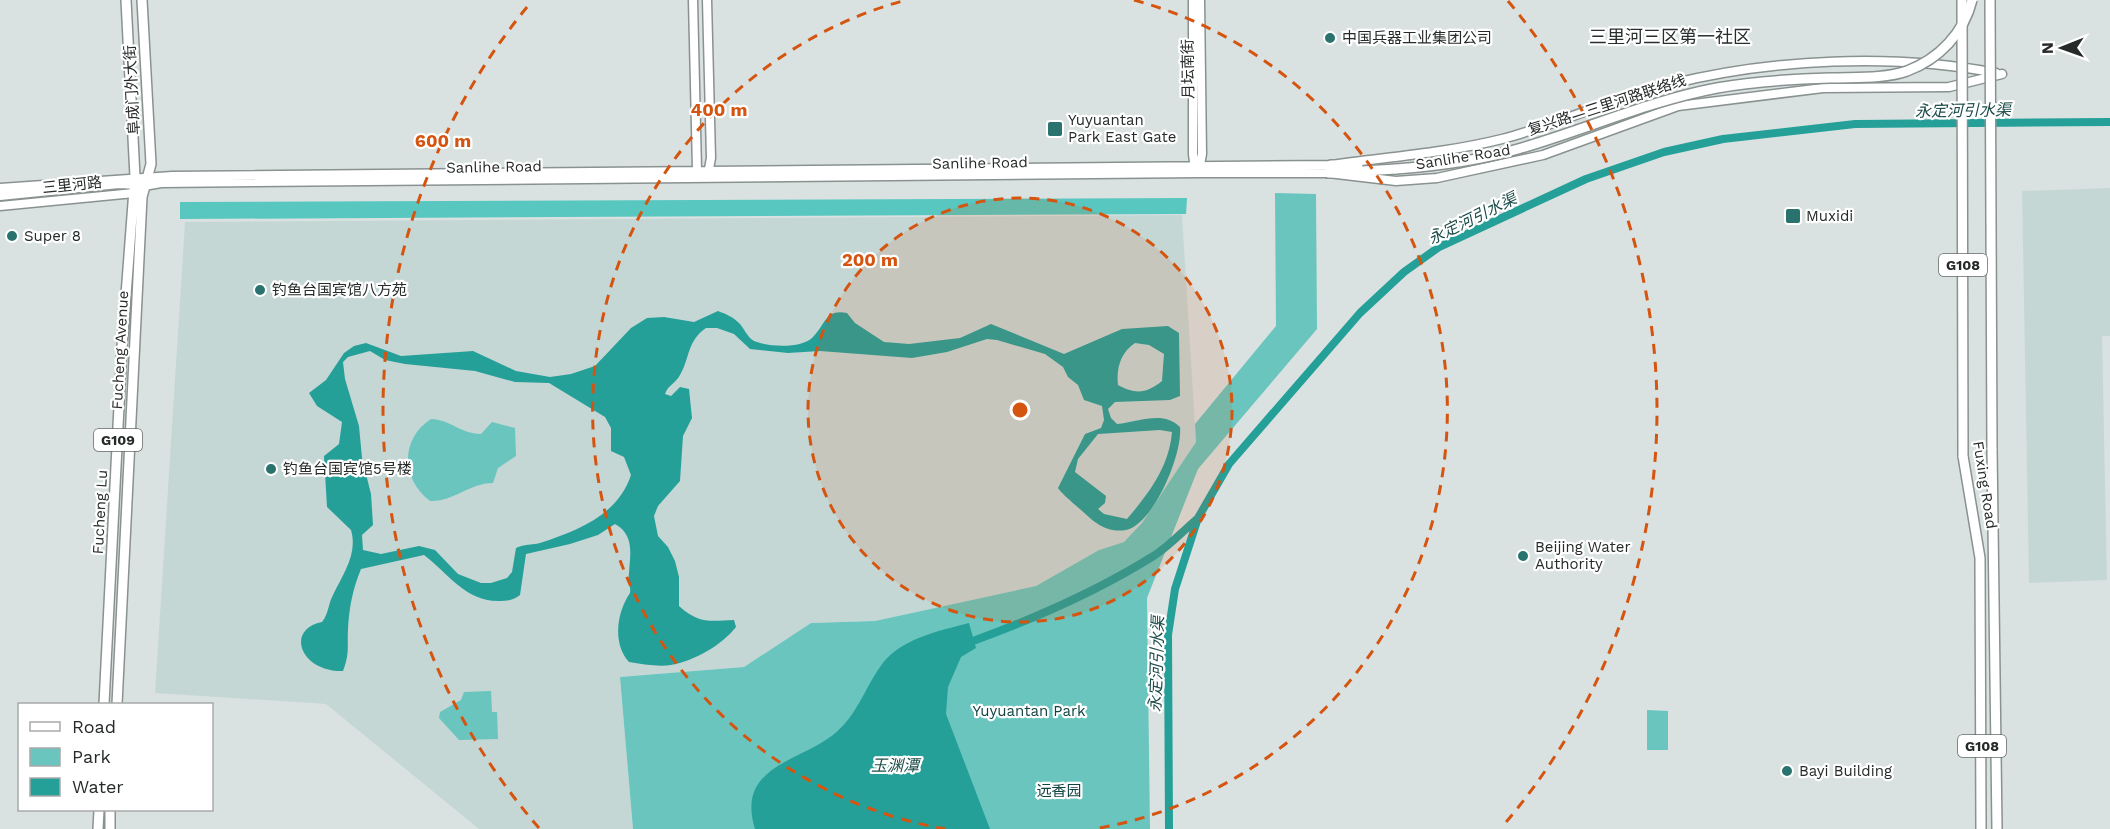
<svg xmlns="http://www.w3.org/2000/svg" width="2110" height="829" font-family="'Work Sans','Noto Sans SC',sans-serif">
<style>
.built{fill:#c5d7d5}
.green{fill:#69c5be}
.forest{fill:#57c7bf}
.water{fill:#25a099;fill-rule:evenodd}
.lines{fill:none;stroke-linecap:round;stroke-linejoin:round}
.canal{stroke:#25a099;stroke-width:8}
.secondary-casing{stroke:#899291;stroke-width:11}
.primary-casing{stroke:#899291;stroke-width:12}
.trunk-casing{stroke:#899291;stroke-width:12}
.secondary{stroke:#fff;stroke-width:8}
.primary{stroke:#fff;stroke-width:9}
.trunk{stroke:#fff;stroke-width:9}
.primary-bridge-casing{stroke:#899291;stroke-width:12;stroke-linecap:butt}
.trunk-bridge-casing{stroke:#899291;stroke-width:12;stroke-linecap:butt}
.primary-bridge{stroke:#fff;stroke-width:9}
.trunk-bridge{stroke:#fff;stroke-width:9}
.ring{fill:none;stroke:#d5540f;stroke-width:3;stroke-dasharray:10 8}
.poi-dot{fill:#29726e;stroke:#fff;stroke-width:2}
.labels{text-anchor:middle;stroke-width:4.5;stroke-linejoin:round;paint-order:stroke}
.shield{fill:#fff;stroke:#676a69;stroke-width:1.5}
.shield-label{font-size:14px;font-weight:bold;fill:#262a29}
.poi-label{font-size:15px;fill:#262a29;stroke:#fff;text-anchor:start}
.street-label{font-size:15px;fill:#262a29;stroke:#fff}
.park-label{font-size:15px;fill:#104340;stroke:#fff}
.water-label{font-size:16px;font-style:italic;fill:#1b4c49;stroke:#fff}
.quarter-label{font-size:18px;fill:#272e2d;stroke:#fff}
.centre{fill:#d5540f;stroke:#fff;stroke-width:3}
.ring-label{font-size:18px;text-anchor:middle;font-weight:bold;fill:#d5540f;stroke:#fff;stroke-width:4.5;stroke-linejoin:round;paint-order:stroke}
</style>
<rect width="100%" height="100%" fill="#d9e2e1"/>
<path class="built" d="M 2110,188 L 2110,336 L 2102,336 L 2107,580 L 2029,583 L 2022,191 Z
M 1182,215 L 1196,442 L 1142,524 L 1124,542 L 1099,550 L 1036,586 L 875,621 L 811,623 L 744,667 L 620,677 L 633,829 L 479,829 L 326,704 L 155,693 L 185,222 Z"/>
<path class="green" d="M 1275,193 L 1316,194 L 1317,329 L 1198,469 L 1147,598 L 1150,829 L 633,829 L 620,677 L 744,667 L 811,623 L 875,621 L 1036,586 L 1099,550 L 1124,542 L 1142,523 L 1196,442 L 1195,424 L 1276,326 Z
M 431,419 C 449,419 461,434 481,434 L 492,422 L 515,428 L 516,456 L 498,468 L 493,483 C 469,483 454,502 430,501 C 401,479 400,439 431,419 Z
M 491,691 L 492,712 L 497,712 L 498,739 L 459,740 L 439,718 L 440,712 L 461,700 L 464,692 Z
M 1647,710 L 1668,711 L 1668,750 L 1647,750 Z"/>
<path class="forest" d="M 1187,198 L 1186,214 L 180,219 L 180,202 Z"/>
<path class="water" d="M 718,311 C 726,314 733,317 739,323 C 744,328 747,337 754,341 C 768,347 802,349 813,337 C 826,324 825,309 847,313 L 855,323 L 884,342 L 909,344 L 960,338 L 991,324 L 1064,354 L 1122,329 L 1168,326 L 1179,333 L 1180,396 L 1170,400 L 1115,402 L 1108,409 L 1111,418 L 1117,424 C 1139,422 1163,410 1180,427 C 1183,453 1154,524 1126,530 C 1102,534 1090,517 1074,504 C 1068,498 1063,495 1058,488 L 1085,434 L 1101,428 L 1104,420 L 1102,406 L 1084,400 L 1078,385 L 1068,377 L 1063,367 L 1045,354 L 997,340 L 987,339 L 947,352 L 912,358 L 820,351 L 788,353 L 750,349 L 734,334 L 717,328 L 706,328 C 687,341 690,358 680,375 C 676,383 668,385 665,394 L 671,396 L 680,387 L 689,389 L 692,418 L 683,436 L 680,481 L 658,506 L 654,516 L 658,536 L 668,547 L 675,561 L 679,577 L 679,606 C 699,624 709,621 734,620 L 736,627 C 722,645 694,661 671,665 C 658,667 642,664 629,662 C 612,643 617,612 630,593 C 631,586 628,580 629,573 C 630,555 635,535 615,524 L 598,535 L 570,544 L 526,554 L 520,595 C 512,601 507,601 498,601 C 465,601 448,573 424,555 L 361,569 C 353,588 349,608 348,629 C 347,646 350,653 343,671 C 300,672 285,629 322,622 C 329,613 328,604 333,595 C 343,574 358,554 351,530 L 327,507 L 324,456 L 339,444 L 342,422 L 317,406 L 309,393 L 326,380 L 344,353 L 354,346 L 366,343 L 401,356 L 473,351 L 516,371 L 550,377 L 571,374 L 595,366 L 631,328 L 647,318 L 664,317 L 694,322 ZM 1135,343 L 1149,345 L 1164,354 L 1162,381 C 1147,393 1136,395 1118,385 C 1116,368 1121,352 1135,343 ZM 370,351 L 385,360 L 405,364 L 475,371 L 515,382 L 549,383 L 605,417 L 611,428 L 611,451 L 624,457 L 631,475 C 618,515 577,531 540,543 C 532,545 524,544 516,548 L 512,572 L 507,578 L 491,583 L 481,583 L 458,574 L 435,550 L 419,546 L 381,554 L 363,550 L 362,535 L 373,525 L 371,494 L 362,458 L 359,426 L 345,379 L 343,362 L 348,357 ZM 1160,430 L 1172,432 C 1169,467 1149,493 1127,519 L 1104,514 L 1098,509 L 1105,503 L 1106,496 L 1075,472 L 1078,459 L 1098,434 Z
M 969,623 L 976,648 L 961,657 L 948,687 L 946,714 L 990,829 L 755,829 C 736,767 796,763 833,735 C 856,717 864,690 880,667 C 898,639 939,631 969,623 Z"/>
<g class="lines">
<path class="canal" d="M 973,641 C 1036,618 1098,591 1155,555 C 1170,545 1183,531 1197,519
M 1169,829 L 1168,635 L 1175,589 L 1198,518 L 1229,464 L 1360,313 L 1404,272 L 1439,247 L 1586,179 L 1664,152 L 1723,139 L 1855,124 L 2110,122"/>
<defs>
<path id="secondary" d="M 693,0 L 697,170
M 707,0 L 711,158 L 708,174
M 1193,0 L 1193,154 L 1195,170
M 1199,170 L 1202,154 L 1200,0
M 0,188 L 172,176 L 1331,165 C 1388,157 1446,153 1502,139 C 1559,124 1613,98 1671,84 C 1772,59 1893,53 1996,73
M 0,196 L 119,184 L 141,185
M 0,206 L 134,193 L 144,186 L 161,183 L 1197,173 L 1328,173 L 1396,181 L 1437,178 L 1543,155 L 1678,106 L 1823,88 L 1949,87 L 2002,74"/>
<path id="primary" d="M 1331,165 L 1358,167
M 1328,173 L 1396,169"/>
<path id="trunk" d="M 1992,448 L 1997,829
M 1963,456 L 1980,558 L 1981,829
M 104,704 L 122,347 L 135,177 L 126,0
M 117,704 L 142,197 L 151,164 L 142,0
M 98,829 L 99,810
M 110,829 L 110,810"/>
</defs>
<use href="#secondary" class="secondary-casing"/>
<use href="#primary" class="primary-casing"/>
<use href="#trunk" class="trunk-casing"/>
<use href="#secondary" class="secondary"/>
<use href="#primary" class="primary"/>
<use href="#trunk" class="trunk"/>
<defs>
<path id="primary-bridge" d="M 1396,169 C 1437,166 1478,161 1518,149 C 1585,130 1648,101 1717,88 C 1755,81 1793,79 1830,78 C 1855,77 1884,79 1907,71 C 1939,59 1964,33 1972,0"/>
<path id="trunk-bridge" d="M 1962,0 L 1963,456
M 1990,0 L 1992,448"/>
</defs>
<use href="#primary-bridge" class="primary-bridge-casing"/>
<use href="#trunk-bridge" class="trunk-bridge-casing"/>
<use href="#primary-bridge" class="primary-bridge"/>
<use href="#trunk-bridge" class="trunk-bridge"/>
</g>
<circle cx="1020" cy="410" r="212" fill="#d5540f" fill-opacity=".12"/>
<g class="ring">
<circle cx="1020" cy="410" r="212"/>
<path d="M946 829A425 425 0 0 1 906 0M1134 0A425 425 0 0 1 1094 829"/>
<path d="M539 828A637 637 0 0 1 532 1M1508 1A637 637 0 0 1 1501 828"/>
</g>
<g class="poi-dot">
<circle cx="1330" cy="38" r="6"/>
<rect x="1047" y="121" width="16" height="16" rx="3"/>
<rect x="1785" y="208" width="16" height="16" rx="3"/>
<circle cx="12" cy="236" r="6"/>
<circle cx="260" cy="290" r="6"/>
<circle cx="271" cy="469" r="6"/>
<circle cx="1523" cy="556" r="6"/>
<circle cx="1787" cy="771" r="6"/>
</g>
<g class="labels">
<g class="shield">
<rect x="1939" y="254" width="48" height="22" rx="4.5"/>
<rect x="94" y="429" width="48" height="22" rx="4.5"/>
<rect x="1958" y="735" width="48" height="22" rx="4.5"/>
</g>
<g class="shield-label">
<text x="1963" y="270">G108</text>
<text x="118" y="445">G109</text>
<text x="1982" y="751">G108</text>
</g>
<g class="poi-label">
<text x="1342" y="43">中国兵器工业集团公司</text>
<text x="1068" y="125">Yuyuantan<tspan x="1068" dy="17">Park East Gate</tspan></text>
<text x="1806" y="221">Muxidi</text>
<text x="24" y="241">Super 8</text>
<text x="272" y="295">钓鱼台国宾馆八方苑</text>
<text x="283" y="474">钓鱼台国宾馆5号楼</text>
<text x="1535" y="552">Beijing Water<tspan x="1535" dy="17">Authority</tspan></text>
<text x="1799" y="776">Bayi Building</text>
</g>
<g class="street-label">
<text transform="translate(1188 69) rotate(-91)" y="5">月坛南街</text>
<text transform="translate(132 90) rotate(-93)" y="5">阜成门外大街</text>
<text transform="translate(1607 105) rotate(-18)" y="5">复兴路—三里河路联络线</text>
<text transform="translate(1463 157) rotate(-9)" y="5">Sanlihe Road</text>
<text transform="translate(980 163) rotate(-1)" y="5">Sanlihe Road</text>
<text transform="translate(494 167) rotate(-1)" y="5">Sanlihe Road</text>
<text transform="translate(72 185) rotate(-6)" y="5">三里河路</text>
<text transform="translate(120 350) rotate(-87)" y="5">Fucheng Avenue</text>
<text transform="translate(1985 485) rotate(81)" y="5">Fuxing Road</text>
<text transform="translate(100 512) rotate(-87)" y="5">Fucheng Lu</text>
</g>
<g class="park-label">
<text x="1029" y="716">Yuyuantan Park</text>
<text x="1059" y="796">远香园</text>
</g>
<g class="water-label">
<text transform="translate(1963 110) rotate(-1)" y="6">永定河引水渠</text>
<text transform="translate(1472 218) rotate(-26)" y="6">永定河引水渠</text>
<text transform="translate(1156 664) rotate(-88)" y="6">永定河引水渠</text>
<text x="895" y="771">玉渊潭</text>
</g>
<g class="quarter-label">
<text x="1670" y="43">三里河三区第一社区</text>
</g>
</g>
<circle cx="1020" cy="410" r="9" class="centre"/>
<g class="ring-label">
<text x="719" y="116">400 m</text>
<text x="443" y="147">600 m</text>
<text x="870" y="266">200 m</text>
</g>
<rect x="18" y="703" width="195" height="108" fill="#ffffff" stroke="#a8aaa9" stroke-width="1.5"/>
<rect x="30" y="722" width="30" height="9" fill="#ffffff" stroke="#a8aaa9" stroke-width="1.5"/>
<text x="72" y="733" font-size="18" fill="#262a29">Road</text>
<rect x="30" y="748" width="30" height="18" fill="#69c5be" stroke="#a8aaa9" stroke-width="1.5"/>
<text x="72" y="763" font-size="18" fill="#262a29">Park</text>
<rect x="30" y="778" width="30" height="18" fill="#25a099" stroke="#a8aaa9" stroke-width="1.5"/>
<text x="72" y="793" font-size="18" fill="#262a29">Water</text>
<g transform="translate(2062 48) rotate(269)" stroke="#ffffff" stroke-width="4.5" paint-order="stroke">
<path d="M0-4.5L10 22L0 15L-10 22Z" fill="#262a29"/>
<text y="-9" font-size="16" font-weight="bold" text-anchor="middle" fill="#262a29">N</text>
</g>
</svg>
